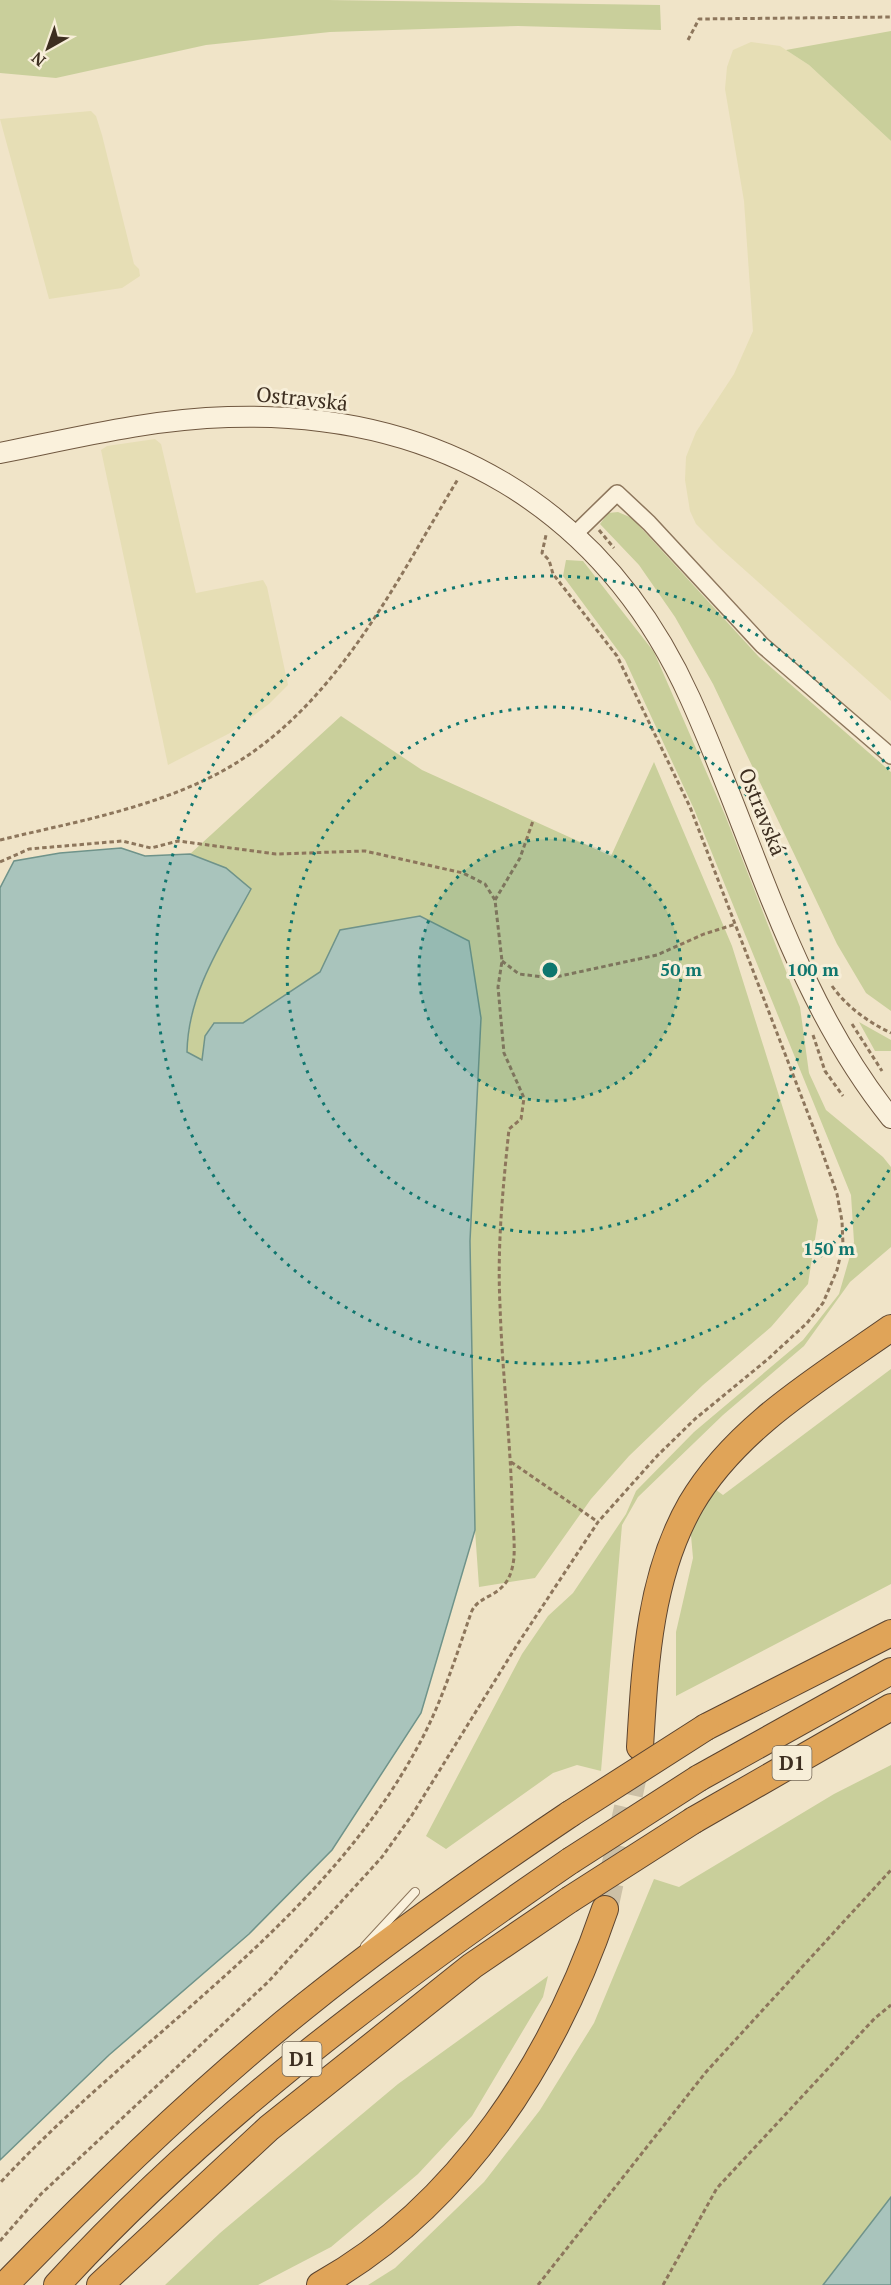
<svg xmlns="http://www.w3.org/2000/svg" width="891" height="2285" font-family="'PT Serif',serif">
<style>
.farmland{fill:#e6deb5}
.green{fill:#c9cf9b}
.water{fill:#a9c4bc;stroke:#6f938a;stroke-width:1.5}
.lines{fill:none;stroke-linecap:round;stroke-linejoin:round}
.highway-tunnel{stroke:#ccc0a6;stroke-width:26;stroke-dasharray:26 13;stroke-linecap:butt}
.lane-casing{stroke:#8d765c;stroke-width:10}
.street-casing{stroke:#8d765c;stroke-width:18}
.secondary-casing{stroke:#6f573f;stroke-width:22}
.highway-casing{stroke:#5b4430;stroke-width:28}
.path{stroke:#8d765c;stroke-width:3;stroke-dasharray:4.5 3;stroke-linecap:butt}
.lane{stroke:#faf1dc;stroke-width:8}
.street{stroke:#faf1dc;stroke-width:15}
.secondary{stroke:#faf1dc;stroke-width:20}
.highway{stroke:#e0a458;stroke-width:26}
.highway-bridge-casing{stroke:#5b4430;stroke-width:28;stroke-linecap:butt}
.highway-bridge{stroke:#e0a458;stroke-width:26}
.ring{fill:none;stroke:#0f766e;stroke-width:3;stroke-dasharray:3 6}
.labels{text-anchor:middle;stroke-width:6;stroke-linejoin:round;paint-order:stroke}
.shield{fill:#f7eed8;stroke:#756857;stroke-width:1.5}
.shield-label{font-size:20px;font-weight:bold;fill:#3d2e20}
.street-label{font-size:21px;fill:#3d2e20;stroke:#f7eed8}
.centre{fill:#0f766e;stroke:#f7eed8;stroke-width:3}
.ring-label{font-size:18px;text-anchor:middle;font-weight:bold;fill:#0f766e;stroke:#f7eed8;stroke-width:6;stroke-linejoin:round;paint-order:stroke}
</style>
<rect width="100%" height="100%" fill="#f0e4c8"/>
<path class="farmland" d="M 751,42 L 780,46 L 809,65 L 891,141 L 891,701 L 719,547 L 696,524 L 690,511 L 685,480 L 686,457 L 696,432 L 734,374 L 753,331 L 744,201 L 725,89 L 727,67 L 733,50 Z
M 91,111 L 96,116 L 102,135 L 134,264 L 139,269 L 140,276 L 122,288 L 49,299 L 0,119 Z
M 155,439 L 161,444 L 196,593 L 263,580 L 267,587 L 288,685 L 269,704 L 230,733 L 168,765 L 101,450 L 107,446 Z"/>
<path class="green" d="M 0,0 L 328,0 L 660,5 L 661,30 L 518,26 L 330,32 L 206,45 L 56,78 L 0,73 Z
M 891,31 L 891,141 L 809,65 L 786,50 Z
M 618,512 L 632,518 L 759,657 L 891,772 L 891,1011 L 866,993 L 837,944 L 713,684 L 675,617 L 639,565 L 600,524 L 608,513 Z
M 566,560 L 583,561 L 654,652 L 725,815 L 800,1007 L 809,1073 L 826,1110 L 883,1157 L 891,1167 L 891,1247 L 850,1282 L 804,1346 L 723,1415 L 638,1497 L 622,1525 L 601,1771 L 577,1765 L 553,1773 L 446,1849 L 426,1836 L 522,1654 L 548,1616 L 573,1593 L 626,1514 L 636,1491 L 694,1432 L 803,1340 L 839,1294 L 854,1242 L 851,1195 L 694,809 L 625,660 L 563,576 Z
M 341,716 L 422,770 L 611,856 L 654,762 L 732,946 L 818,1220 L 808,1284 L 771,1327 L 703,1385 L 629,1456 L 591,1499 L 535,1578 L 479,1587 L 475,1530 L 470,1241 L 481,1018 L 341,929 L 320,972 L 243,1023 L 213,1023 L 205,1036 L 203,1061 L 187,1053 C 189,992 223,942 251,889 L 226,868 L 190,854 Z
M 859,1022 L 891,1040 L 891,1051 L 875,1051 Z
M 891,1369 L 891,1584 L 676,1696 L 676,1632 L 693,1558 L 690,1524 L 712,1487 L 723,1495 Z
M 891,1765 L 891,2197 L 823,2285 L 368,2285 L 395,2268 L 484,2182 L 540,2110 L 594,2023 L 654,1879 L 679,1887 L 834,1794 Z
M 548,1976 L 543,1997 L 472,2116 L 418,2174 L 331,2247 L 258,2285 L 165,2285 L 220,2233 L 398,2084 Z"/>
<path class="water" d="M 121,848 L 145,856 L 190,854 L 226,868 L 251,889 C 223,941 188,992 187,1052 L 202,1060 L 205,1036 L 214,1023 L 243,1023 L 320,972 L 340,930 L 420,916 L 469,941 L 481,1018 L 470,1241 L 475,1530 L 421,1713 L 332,1850 L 249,1934 L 109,2055 L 0,2160 L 0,888 L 14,861 L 60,853 Z
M 891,2197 L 891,2285 L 823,2285 Z"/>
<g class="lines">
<path class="highway-tunnel" d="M 605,1909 L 638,1757"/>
<defs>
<path id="lane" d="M 365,1946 L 415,1892"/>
<path id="street" d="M 575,534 L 617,493 L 649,523 L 762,645 L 891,756"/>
<path id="secondary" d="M 0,453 C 75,438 151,419 228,417 C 436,410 603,506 690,698 C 754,839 792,995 891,1118"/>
<path id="highway" d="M 706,1727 L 891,1633
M 640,1747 C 645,1666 649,1577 691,1504 C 736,1427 820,1378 891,1328
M 699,1778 L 891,1671
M 694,1820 L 891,1707
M 5,2285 C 100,2187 198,2092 305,2006 C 390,1938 479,1875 570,1814
M 57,2285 C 207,2121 387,1986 570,1861
M 100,2285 L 269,2128 L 472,1966 L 569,1900
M 320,2285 C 461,2206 554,2059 605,1909"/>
</defs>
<use href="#lane" class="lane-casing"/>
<use href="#street" class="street-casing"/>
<use href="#secondary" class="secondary-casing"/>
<use href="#highway" class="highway-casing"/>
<path class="path" d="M 688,40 L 699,19 L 891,17
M 599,530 L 614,548
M 0,840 C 70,823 144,810 209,778 C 330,719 391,590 458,479
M 0,862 L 29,849 L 122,841 L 151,848 L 178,841 L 276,854 L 365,851 L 463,873 L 485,884 L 495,900 L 502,961 L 498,987 L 504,1053 L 524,1098 L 521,1119 L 509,1129 C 503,1187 497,1246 500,1305 C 502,1370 510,1435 512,1500 C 512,1518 515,1538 514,1557 C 510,1601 479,1591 471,1613 C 455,1659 441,1705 417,1748 C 320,1927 136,2036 0,2183
M 495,900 L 520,858 L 533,821
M 502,961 L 519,974 L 551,978 L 657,955 L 704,934 L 736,924
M 832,986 C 847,1007 868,1022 891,1033
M 852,1024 L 882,1071
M 813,1035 L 825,1071 L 843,1096
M 511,1462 L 598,1522
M 0,2241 L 41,2194 L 268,1982 L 382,1857 L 412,1815 L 517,1645 L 598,1522 L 657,1456 L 695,1419 L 768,1359 L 807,1323 L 823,1303 L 837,1270 L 843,1245 L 842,1221 L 837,1194 L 817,1137 L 690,807 L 617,656 L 553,574 L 549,560 L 542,553 L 546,535
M 538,2285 L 706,2072 L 891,1870
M 663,2285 L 717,2188 L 875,2018 L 891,2005"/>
<use href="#lane" class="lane"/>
<use href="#street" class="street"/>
<use href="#secondary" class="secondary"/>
<use href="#highway" class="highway"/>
<defs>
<path id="highway-bridge" d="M 570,1814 L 706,1727
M 570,1861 L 699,1778
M 569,1900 L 694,1820"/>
</defs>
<use href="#highway-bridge" class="highway-bridge-casing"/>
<use href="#highway-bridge" class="highway-bridge"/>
</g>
<circle cx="550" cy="970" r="131" fill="#0f766e" fill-opacity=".12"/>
<g class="ring">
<circle cx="550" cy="970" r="131"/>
<circle cx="550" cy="970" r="263"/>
<path d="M889 1170A394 394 0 1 1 889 770"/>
</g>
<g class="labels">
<g class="shield">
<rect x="772.5" y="1746" width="39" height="34" rx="4.5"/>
<rect x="282.5" y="2042" width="39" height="34" rx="4.5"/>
</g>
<g class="shield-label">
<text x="792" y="1770">D1</text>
<text x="302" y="2066">D1</text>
</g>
<g class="street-label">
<text transform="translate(302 399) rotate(6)" y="7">Ostravská</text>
<text transform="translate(762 812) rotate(68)" y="7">Ostravská</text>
</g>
</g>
<circle cx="550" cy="970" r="9" class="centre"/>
<g class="ring-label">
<text x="681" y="976">50 m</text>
<text x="813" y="976">100 m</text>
<text x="829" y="1255">150 m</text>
</g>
<g transform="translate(48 48) rotate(220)" stroke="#f7eed8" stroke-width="4.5" paint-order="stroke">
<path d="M0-4.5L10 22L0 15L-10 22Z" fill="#3d2e20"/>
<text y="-9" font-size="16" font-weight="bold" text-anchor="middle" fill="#3d2e20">N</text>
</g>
</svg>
